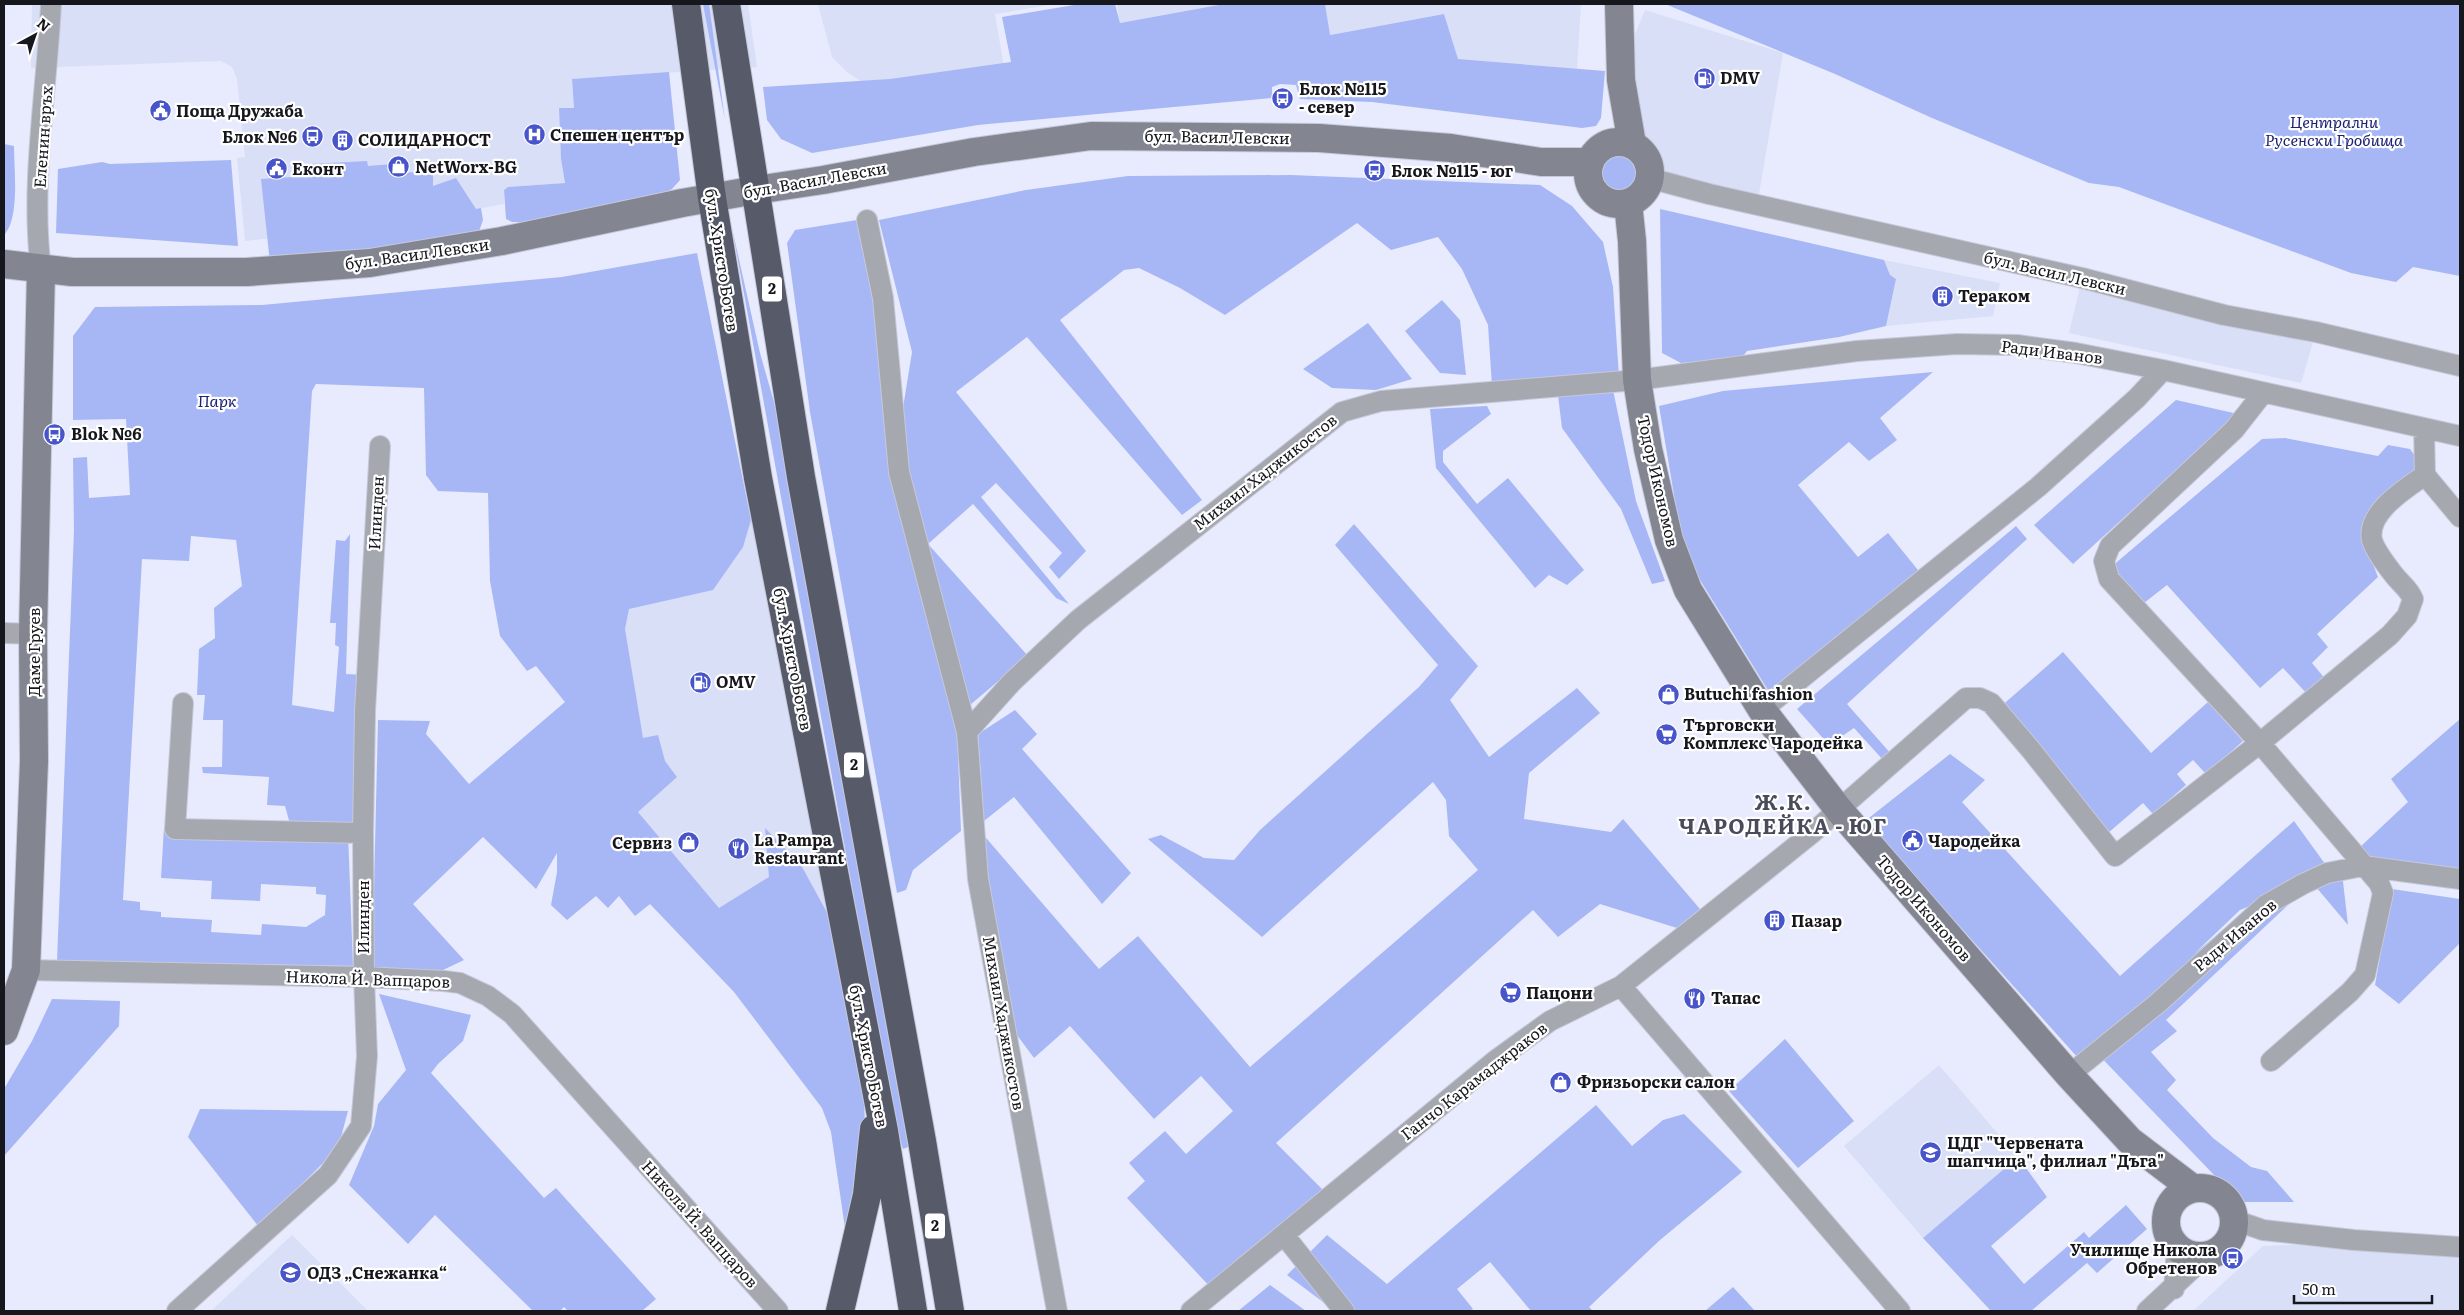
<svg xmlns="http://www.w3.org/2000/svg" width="2464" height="1315" font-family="Literata,serif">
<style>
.built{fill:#d8dff7}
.green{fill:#a7b7f6;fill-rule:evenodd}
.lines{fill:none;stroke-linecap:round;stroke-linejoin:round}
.street-casing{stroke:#c6c9d9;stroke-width:22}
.secondary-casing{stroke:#c6c9d9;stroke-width:30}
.highway-casing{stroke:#c6c9d9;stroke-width:30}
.street{stroke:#a6a8af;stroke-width:20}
.secondary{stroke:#838691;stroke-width:28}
.highway{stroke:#575b69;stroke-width:28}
.labels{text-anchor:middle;stroke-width:4.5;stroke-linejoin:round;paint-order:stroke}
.shield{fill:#fff;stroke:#5c5d61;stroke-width:1}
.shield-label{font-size:15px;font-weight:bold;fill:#16171d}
.poi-label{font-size:16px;font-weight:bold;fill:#16171d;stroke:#fff;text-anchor:start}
.park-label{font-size:16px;font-style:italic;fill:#1e2272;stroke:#fff}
.street-label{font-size:16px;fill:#16171d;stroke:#fff}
.district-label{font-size:21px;font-weight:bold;letter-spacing:1px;fill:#484c5a;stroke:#fff}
</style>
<rect width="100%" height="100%" fill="#e7ebfd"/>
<path class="built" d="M 32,4 L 748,4 L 757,67 L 572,79 L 574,108 L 559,108 L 561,159 L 565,183 L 508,187 L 504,190 L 504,204 L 477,209 L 460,219 L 245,241 L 237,158 L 245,157 L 237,79 L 232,67 L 221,61 L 31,68 Z
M 818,4 L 1055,4 L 995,14 L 1006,79 L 880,86 L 859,80 L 847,72 L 832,57 Z
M 1117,4 L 1224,4 L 1120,23 Z
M 1325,4 L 1581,4 L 1577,69 L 1458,59 L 1444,14 L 1329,35 Z
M 1645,10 L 1783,53 L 1758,200 L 1657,173 L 1639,150 L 1634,37 Z
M 1884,260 L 2000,283 L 1993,316 L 1886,326 L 1896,279 L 1890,275 Z
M 2082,278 L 2316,332 L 2301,383 L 2069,333 Z
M 758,478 L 830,918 L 719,908 L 638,812 L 647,803 L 588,732 L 549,682 L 597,655 L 594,631 L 751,520 Z
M 1939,1065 L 2018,1157 L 1923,1238 L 1844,1146 Z
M 292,1235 L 368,1311 L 211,1311 Z
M 2460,1238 L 2460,1311 L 2193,1311 L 2263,1246 Z"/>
<path class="green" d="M 703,4 L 709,4 L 725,120 Z
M 1080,4 L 1115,4 L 1120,23 L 1224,4 L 1325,4 L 1330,35 L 1444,14 L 1458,59 L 1605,71 L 1601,118 L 1596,126 L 1582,128 L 1372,102 L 1300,99 L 1296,85 L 1280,84 L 1272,87 L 1272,98 L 978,125 L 812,153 L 781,139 L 767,120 L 763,87 L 890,79 L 1011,62 L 1002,17 Z
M 1665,4 L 2460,4 L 2460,276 L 2413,267 L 2396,282 L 2351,273 L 2119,187 L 2089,183 L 1932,118 L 1835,74 Z
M 669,72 L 680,180 L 672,189 L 651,199 L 523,222 L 512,222 L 506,219 L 504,190 L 508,187 L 565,183 L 561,159 L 559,108 L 574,108 L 572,79 Z
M 4,144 L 14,146 C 14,168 20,219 4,235 Z
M1597 173a22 22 0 1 1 44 0a22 22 0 1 1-44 0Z
M 231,160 L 238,246 L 56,233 L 58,169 L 102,162 L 110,164 Z
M 367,161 L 368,166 L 393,164 L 395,174 L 433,170 L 433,186 L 456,178 L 476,209 L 481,208 L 483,220 L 475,243 L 270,263 L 261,179 L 310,176 L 310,164 Z
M 1291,175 L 1540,185 L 1572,206 L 1603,242 L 1613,287 L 1619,377 L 1492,386 L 1488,325 L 1462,269 L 1438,237 L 1391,250 L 1357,223 L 1225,315 L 1180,288 L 1139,268 L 1124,270 L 1060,320 L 1202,500 L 1182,515 L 1027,337 L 956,392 L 1086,551 L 1059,579 L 1049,567 L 1062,553 L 996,483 L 981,497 L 1069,604 L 1056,598 L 973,504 L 928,544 L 1028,656 L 970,705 L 908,479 L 903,408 L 912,352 L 879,220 L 1026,190 L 1128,176 Z
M 1660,209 L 1884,260 L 1890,275 L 1896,279 L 1886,326 L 1839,337 L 1747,351 L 1740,360 L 1681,363 L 1662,353 Z
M 857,220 L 878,308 L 887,449 L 957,728 L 961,831 L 913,870 L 906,890 L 897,893 L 810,412 L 787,243 L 795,230 Z
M 732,228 L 760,353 L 783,434 L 909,1134 L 908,1147 L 903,1149 L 895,1123 Z
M 697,253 L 751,520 L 743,547 L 713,590 L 629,609 L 625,629 L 643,738 L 658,735 L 665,761 L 677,777 L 638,812 L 719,908 L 769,877 L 765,828 L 801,865 L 830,918 L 864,1097 L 866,1164 L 847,1242 L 831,1132 L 822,1108 L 734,992 L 650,904 L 635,916 L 619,896 L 608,908 L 596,896 L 567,920 L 551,905 L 557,872 L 557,853 L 536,889 L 483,837 L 413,904 L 464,960 L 441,971 L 372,972 L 378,720 L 430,721 L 426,734 L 469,784 L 565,702 L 536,666 L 527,671 L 500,636 L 490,581 L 488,493 L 438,491 L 426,475 L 424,388 L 316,384 L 312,391 L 292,705 L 334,712 L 339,647 L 335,645 L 336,623 L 330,623 L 336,540 L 345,541 L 350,534 L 346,674 L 367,675 L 363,822 L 290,824 L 285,806 L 267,805 L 269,777 L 203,773 L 202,767 L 222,767 L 223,720 L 203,720 L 205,695 L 197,695 L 199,649 L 215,638 L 214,608 L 242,586 L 236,540 L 191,536 L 189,561 L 142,559 L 123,900 L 140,902 L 140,910 L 161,912 L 161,917 L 212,920 L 211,932 L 261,935 L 262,924 L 306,927 L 325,915 L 326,895 L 316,894 L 316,887 L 261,884 L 260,901 L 211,899 L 212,881 L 161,878 L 164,827 L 348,833 L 353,966 L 57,961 L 74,530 L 73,458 L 87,457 L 89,498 L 130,495 L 126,419 L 73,420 L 73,336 L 95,307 L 262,305 L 562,277 Z
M 1442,300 L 1460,320 L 1466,375 L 1440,373 L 1405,331 Z
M 1368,323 L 1412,379 L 1376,390 L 1332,388 L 1303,369 Z
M 1933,372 L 1880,418 L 1897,440 L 1869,461 L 1849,442 L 1798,485 L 1858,557 L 1888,533 L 1926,580 L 1776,703 L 1684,554 L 1659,406 L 1723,391 Z
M 1612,385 L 1636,501 L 1665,581 L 1652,584 L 1621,509 L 1562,428 L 1557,387 Z
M 2176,400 L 2238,414 L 2073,564 L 2034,525 Z
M 1487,406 L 1491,414 L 1443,451 L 1443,462 L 1477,504 L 1508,478 L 1584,570 L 1567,585 L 1549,575 L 1535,588 L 1436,468 L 1430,409 Z
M 2285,438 L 2378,456 L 2388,445 L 2410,449 L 2423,467 L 2391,493 L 2369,554 L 2378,577 L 2317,634 L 2328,647 L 2312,663 L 2327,681 L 2309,696 L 2283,668 L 2260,688 L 2167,585 L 2144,603 L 2111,567 L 2262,439 Z
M 1354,524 L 1478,666 L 1450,700 L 1489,757 L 1577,688 L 1600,713 L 1529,773 L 1524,819 L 1611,832 L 1623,819 L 1700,909 L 1677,928 L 1600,904 L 1558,937 L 1533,910 L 1276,1143 L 1324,1191 L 1213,1290 L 1127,1198 L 1145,1181 L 1129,1163 L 1165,1131 L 1186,1154 L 1233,1111 L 1201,1076 L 1154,1119 L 1070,1026 L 1034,1058 L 1014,1031 L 981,832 L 1099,969 L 1138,936 L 1250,1067 L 1478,870 L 1449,836 L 1446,800 L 1433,782 L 1262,937 L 1148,839 L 1161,835 L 1204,858 L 1234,860 L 1260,830 L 1419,687 L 1438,665 L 1335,545 Z
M 2016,526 L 2027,539 L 1847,704 L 1892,755 L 1884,761 L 1854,728 L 1829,745 L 1797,709 Z
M 2063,652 L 2151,753 L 2208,702 L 2243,741 L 2206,774 L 2193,760 L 2177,774 L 2186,785 L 2153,814 L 2143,803 L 2108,833 L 1999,708 Z
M 1015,710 L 1037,734 L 1022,749 L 1131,873 L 1102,904 L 1014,797 L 984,821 L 978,734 Z
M 2460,719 L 2460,871 L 2368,858 L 2358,849 L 2408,802 L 2391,779 Z
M 1950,754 L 1985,780 L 1962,802 L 2120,976 L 2294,821 L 2328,868 L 2341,864 L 2348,925 L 2316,887 L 2290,903 L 2166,1020 L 2177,1031 L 2151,1052 L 2176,1080 L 2167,1090 L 2213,1138 L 2251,1167 L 2267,1171 L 2294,1202 L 2240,1202 L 2092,1048 L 2079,1059 L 1865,821 ZM 2267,899 L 2224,929 L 2194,954 L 2240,910 Z
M 2392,889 L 2460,899 L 2460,943 L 2399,1004 L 2375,985 Z
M 379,994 L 471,1015 L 463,1041 L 438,1064 L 431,1073 L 544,1198 L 556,1188 L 656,1299 L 642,1311 L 568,1311 L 564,1307 L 560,1311 L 533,1311 L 435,1215 L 408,1244 L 349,1185 L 374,1126 L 378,1104 L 406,1070 Z
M 52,999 L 120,1001 L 119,1026 L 4,1156 L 4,1089 L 32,1041 Z
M 1785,1039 L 1854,1121 L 1798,1168 L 1729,1091 Z
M 1596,1105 L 1632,1146 L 1663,1120 L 1684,1114 L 1742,1172 L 1660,1240 L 1589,1307 L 1593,1311 L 1531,1311 L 1490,1262 L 1457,1289 L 1473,1309 L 1470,1311 L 1335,1311 L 1287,1275 L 1327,1235 L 1387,1284 Z
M 200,1109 L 348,1111 L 338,1148 L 259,1227 L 188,1137 Z
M 2018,1157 L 2047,1197 L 1991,1246 L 2024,1284 L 2084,1232 L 2089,1238 L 2126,1205 L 2147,1229 L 2097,1273 L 2087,1263 L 2031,1311 L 1991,1311 L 1923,1238 Z
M 1270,1285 L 1306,1311 L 1238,1311 Z
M 1733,1287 L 1755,1311 L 1705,1311 Z"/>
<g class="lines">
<defs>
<path id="street" d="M 1649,178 L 1709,194 L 2082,278 L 2224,315 L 2316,332 L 2460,366
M 867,220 L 883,298 L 899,472 L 967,732 L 978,879 L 1057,1311
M 41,269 C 30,186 47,88 51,4
M 2263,393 L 2234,430 L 2110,546 L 2104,561 L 2109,579 L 2260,743 L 2390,635 L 2407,616 L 2413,599 C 2409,589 2401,584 2394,575 C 2387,566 2375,551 2372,540 C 2366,512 2407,488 2425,475
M 2424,428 L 2425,475 L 2460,517
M 4,633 L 33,634
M 183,703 L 175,829 L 363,833
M 1762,710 L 2038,487 L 2137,398 L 2163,370
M 967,732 L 1012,682 L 1078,620 L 1342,412 L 1381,401 L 1637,380 L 1857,351 L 1957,344 L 2017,345 L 2076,353 L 2163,370 L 2460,436
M 26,970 L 364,977 L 444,981 L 460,983 L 488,996 L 512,1014 L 778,1311
M 1621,986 L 1811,834 L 1966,698 L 1980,698 L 1991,703 L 2031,750 L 2115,856 L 2260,743 L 2379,883 L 2383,893 L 2365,975 L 2350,992 L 2271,1061
M 2069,1075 L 2158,1003 L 2266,905 L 2303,884 L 2327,873 L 2363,866 L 2460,879
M 2234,1220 L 2263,1230 L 2354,1240 L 2460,1247
M 1284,1235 L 1344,1311
M 2174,1289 L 2177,1248
M 177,1311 L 328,1175 L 361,1126 L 367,1056 L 364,977 L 363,833 L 365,711 L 380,446
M 1191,1311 L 1496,1060 L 1550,1021 L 1621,986 L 1900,1311
M 2147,1311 L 2206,1256"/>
<path id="secondary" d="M 1619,4 L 1621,80 L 1632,144
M1588 173a31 31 0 1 1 62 0a31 31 0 1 1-62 0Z
M 1628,203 L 1632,241 L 1637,380 L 1648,449 L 1669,540 L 1688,590 L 1762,710 L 1839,810 L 2069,1075 L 2130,1141 L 2192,1188
M 4,264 L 72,272 L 247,272 L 370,263 L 502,241 L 682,203 L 756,190 L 823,180 L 974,152 L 1091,136 L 1319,138 L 1451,148 L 1541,162 L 1589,162
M 4,1031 L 26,970 L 34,761 L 33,634 L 41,269
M2166 1222a34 34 0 1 1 68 0a34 34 0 1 1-68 0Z"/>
<path id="highway" d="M 686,4 L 712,198 L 758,478 L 884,1131 L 913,1311
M 726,4 L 801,477 L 922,1141 L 950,1311
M 840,1311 L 867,1195 L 874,1129"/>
</defs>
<use href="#street" class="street-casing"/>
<use href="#secondary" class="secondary-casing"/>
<use href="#highway" class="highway-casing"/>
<use href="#street" class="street"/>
<use href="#secondary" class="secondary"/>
<use href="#highway" class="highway"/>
</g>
<defs>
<symbol id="fuel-disc" viewBox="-11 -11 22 22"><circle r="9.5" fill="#4855ca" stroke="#fff"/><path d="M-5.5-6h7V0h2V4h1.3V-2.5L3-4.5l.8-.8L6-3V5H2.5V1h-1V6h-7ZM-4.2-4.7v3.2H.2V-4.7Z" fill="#fff"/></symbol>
<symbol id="bus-disc" viewBox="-11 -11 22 22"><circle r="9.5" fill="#4855ca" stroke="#fff"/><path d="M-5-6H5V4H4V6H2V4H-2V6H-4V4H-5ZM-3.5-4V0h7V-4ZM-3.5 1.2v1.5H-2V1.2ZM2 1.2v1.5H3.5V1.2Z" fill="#fff"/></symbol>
<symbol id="civic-disc" viewBox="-11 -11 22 22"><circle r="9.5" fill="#4855ca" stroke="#fff"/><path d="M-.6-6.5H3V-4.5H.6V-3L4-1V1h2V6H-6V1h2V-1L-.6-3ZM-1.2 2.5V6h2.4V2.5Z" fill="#fff"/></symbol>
<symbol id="hospital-disc" viewBox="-11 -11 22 22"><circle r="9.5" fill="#4855ca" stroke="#fff"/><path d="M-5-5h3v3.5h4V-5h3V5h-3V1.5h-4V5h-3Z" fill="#fff"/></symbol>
<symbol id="building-disc" viewBox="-11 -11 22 22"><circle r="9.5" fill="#4855ca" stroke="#fff"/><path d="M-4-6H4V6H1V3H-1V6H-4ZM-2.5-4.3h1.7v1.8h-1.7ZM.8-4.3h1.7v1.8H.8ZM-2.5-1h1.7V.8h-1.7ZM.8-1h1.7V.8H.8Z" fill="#fff"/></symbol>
<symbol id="shop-disc" viewBox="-11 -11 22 22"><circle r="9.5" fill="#4855ca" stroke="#fff"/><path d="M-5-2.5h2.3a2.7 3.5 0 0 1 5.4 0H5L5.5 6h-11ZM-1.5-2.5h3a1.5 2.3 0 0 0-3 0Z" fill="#fff"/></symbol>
<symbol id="supermarket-disc" viewBox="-11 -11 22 22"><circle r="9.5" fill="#4855ca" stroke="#fff"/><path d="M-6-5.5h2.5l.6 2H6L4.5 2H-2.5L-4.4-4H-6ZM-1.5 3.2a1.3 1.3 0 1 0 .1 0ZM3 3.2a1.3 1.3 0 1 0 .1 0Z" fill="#fff"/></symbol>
<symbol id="restaurant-disc" viewBox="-11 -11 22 22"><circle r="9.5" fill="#4855ca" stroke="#fff"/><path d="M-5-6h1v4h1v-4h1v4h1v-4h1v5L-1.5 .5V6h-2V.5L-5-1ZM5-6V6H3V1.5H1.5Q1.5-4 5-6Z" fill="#fff"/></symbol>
<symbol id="school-disc" viewBox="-11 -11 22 22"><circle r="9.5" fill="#4855ca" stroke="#fff"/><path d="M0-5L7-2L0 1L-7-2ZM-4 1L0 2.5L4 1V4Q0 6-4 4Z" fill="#fff"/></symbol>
</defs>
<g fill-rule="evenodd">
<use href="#fuel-disc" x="1692" y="66" width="25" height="25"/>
<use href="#bus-disc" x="1270" y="86" width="25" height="25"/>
<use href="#civic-disc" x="148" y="98" width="25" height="25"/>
<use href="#hospital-disc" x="522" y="122" width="25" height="25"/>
<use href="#bus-disc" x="300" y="124" width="25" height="25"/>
<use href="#building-disc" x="330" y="128" width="25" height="25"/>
<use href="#shop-disc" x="386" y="154" width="25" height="25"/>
<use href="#civic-disc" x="264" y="156" width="25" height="25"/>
<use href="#bus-disc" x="1362" y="158" width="25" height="25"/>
<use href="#building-disc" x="1930" y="284" width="25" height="25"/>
<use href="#bus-disc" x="42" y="422" width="25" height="25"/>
<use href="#fuel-disc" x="688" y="670" width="25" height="25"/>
<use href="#shop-disc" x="1656" y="682" width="25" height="25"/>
<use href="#supermarket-disc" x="1654" y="722" width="25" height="25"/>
<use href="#civic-disc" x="1900" y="828" width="25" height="25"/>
<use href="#shop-disc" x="676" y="830" width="25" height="25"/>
<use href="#restaurant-disc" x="726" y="836" width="25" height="25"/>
<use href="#building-disc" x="1762" y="908" width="25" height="25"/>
<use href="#supermarket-disc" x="1498" y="980" width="25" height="25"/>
<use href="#restaurant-disc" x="1682" y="986" width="25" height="25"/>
<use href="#shop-disc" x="1548" y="1070" width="25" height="25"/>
<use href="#school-disc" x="1918" y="1140" width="25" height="25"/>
<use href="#bus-disc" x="2220" y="1246" width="25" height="25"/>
<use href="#school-disc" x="278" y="1260" width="25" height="25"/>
</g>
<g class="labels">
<g class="shield">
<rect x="762" y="276.5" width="20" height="25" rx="4"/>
<rect x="844" y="752.5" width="20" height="25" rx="4"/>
<rect x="925" y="1213.5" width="20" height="25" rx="4"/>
</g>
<g class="shield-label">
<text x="772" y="294">2</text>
<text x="854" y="770">2</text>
<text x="935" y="1231">2</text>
</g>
<g class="poi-label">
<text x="1720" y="84">DMV</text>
<text x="1299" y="95">Блок №115<tspan x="1299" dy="18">- север</tspan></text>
<text x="176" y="117">Поща Дружаба</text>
<text x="550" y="141">Спешен център</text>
<text x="297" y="143" text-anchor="end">Блок №6</text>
<text x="358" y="146">СОЛИДАРНОСТ</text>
<text x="415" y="173">NetWorx-BG</text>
<text x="292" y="175">Еконт</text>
<text x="1391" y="177">Блок №115 - юг</text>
<text x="1958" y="302">Тераком</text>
<text x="71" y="440">Blok №6</text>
<text x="716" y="688">OMV</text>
<text x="1684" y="700">Butuchi fashion</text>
<text x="1683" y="731">Търговски<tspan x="1683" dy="18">Комплекс Чародейка</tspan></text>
<text x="754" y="846">La Pampa<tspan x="754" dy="18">Restaurant</tspan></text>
<text x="1928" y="847">Чародейка</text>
<text x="672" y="849" text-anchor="end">Сервиз</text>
<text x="1791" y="927">Пазар</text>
<text x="1526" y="999">Пацони</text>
<text x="1711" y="1004">Тапас</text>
<text x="1577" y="1088">Фризьорски салон</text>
<text x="1947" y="1149">ЦДГ "Червената<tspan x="1947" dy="18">шапчица", филиал "Дъга"</tspan></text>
<text x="2217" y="1256" text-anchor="end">Училище Никола<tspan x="2217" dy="18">Обретенов</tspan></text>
<text x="307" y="1279">ОДЗ „Снежанка“</text>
</g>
<g class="park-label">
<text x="2334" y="128">Централни<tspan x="2334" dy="18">Русенски Гробища</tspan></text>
<text x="217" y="407">Парк</text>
</g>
<g class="street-label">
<text transform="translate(43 137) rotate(-86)" y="6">Еленин връх</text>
<text transform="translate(1217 137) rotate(1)" y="6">бул. Васил Левски</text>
<text transform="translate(815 180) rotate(-10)" y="6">бул. Васил Левски</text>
<text transform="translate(417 254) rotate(-8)" y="6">бул. Васил Левски</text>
<text transform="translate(722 260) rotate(81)" y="6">бул. Христо Ботев</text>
<text transform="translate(2055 273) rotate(13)" y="6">бул. Васил Левски</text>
<text transform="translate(2052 352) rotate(7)" y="6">Ради Иванов</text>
<text transform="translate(1265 472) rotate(-38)" y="6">Михаил Хаджикостов</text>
<text transform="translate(1658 481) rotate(77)" y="6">Тодор Икономов</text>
<text transform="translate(376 513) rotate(-87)" y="6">Илинден</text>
<text transform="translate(34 652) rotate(-90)" y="6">Даме Груев</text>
<text transform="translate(793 659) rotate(79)" y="6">бул. Христо Ботев</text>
<text transform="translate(1924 908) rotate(49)" y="6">Тодор Икономов</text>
<text transform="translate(363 917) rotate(-90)" y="6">Илинден</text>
<text transform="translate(2235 935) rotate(-40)" y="6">Ради Иванов</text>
<text transform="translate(368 979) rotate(2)" y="6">Никола Й. Вапцаров</text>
<text transform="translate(1004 1023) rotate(80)" y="6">Михаил Хаджикостов</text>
<text transform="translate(869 1056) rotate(79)" y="6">бул. Христо Ботев</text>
<text transform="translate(1474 1081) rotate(-38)" y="6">Ганчо Карамаджраков</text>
<text transform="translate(700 1224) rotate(48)" y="6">Никола Й. Вапцаров</text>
</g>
<g class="district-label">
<text x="1783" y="810">Ж.К.<tspan x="1783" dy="24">ЧАРОДЕЙКА - ЮГ</tspan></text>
</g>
</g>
<rect width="2464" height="1315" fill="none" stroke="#16171d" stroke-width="10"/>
<g transform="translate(35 35) rotate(40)" stroke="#ffffff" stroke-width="4" paint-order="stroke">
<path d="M0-4L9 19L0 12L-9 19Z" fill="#16171d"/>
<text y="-8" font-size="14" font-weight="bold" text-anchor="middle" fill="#16171d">N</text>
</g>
<path d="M2294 1295v8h138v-8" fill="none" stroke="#16171d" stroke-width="2.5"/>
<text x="2302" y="1295" font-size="15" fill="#16171d" stroke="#ffffff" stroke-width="4" paint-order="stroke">50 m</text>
</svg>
